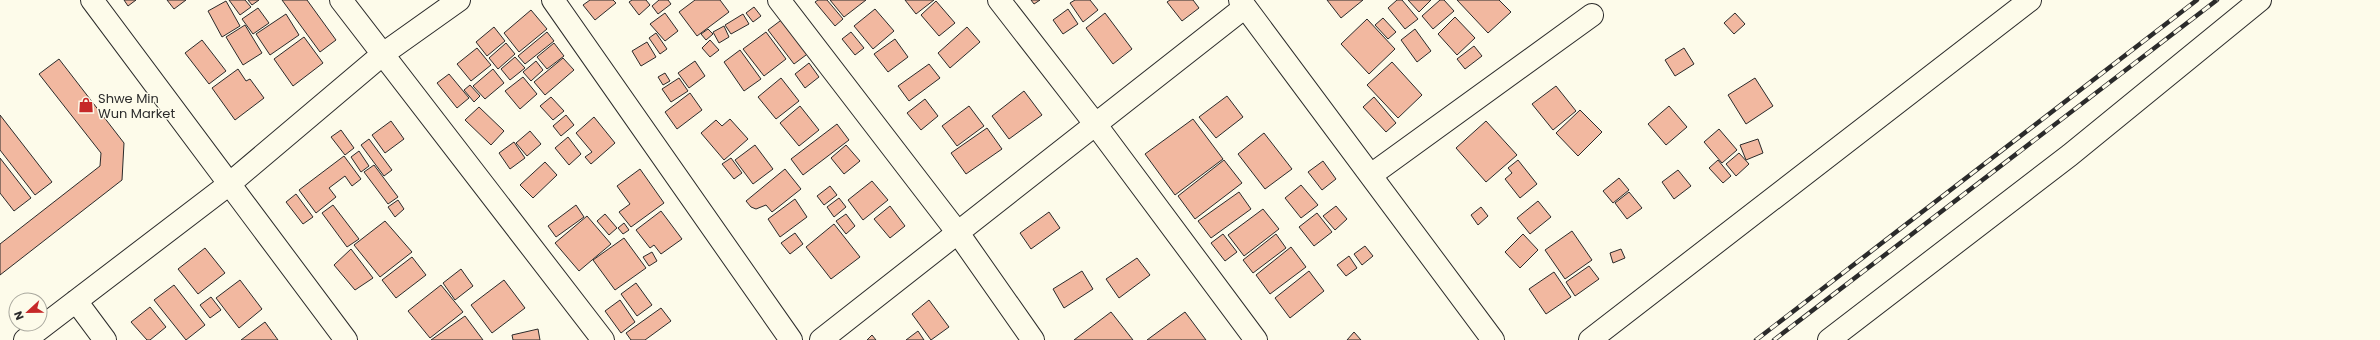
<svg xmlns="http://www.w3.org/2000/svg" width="2380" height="340" font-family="Poppins,sans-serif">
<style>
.building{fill:#f2b8a0;stroke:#2b2b2b}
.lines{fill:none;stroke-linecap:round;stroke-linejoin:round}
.minor-casing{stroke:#2b2b2b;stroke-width:24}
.minor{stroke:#fdfbea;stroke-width:22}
.rail-casing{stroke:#2b2b2b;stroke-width:4.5}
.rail{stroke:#fdfbea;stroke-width:3;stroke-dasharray:9;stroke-linecap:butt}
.labels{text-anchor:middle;stroke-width:3;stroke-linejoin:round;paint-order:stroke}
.poi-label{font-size:13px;fill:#2b2b2b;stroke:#fdfbea;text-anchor:start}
</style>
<rect width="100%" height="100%" fill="#fdfbea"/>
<path class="building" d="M 124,0 L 136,0 L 128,6 Z
M 167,0 L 186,0 L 174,9 Z
M 229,0 L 245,0 L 251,7 L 240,15 Z
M 248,0 L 259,0 L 252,5 Z
M 282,0 L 307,0 L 336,40 L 320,52 Z
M 590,0 L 613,0 L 616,3 L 595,20 L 583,5 Z
M 632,0 L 646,0 L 650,5 L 639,15 L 629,2 Z
M 659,0 L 668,0 L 671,4 L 658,14 L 652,6 Z
M 695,0 L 720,0 L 729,12 L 697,36 L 679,12 Z
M 818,0 L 827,0 L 843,19 L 835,26 L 815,2 Z
M 830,0 L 866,0 L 844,17 Z
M 905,0 L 934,0 L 916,14 Z
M 1031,0 L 1040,0 L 1034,4 Z
M 1075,0 L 1090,0 L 1098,10 L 1083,22 L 1070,3 Z
M 1170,0 L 1193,0 L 1199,8 L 1182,21 L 1167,2 Z
M 1327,0 L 1363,0 L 1341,18 Z
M 1397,0 L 1402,0 L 1418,19 L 1405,29 L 1388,8 Z
M 1408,0 L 1431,0 L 1419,12 Z
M 1440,0 L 1444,0 L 1454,11 L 1433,29 L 1422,16 Z
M 1457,0 L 1499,0 L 1511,12 L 1488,33 Z
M 226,1 L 240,26 L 222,37 L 208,11 Z
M 936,1 L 955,23 L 939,36 L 921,15 Z
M 754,7 L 761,16 L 753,22 L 746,13 Z
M 258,8 L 269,23 L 253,34 L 242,19 Z
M 875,9 L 894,31 L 873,49 L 854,26 Z
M 1068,9 L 1078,24 L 1063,34 L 1053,20 Z
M 531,10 L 547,29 L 519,52 L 504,33 Z
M 665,13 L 678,31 L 665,41 L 650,24 Z
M 1105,13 L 1132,49 L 1113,64 L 1086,28 Z
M 1735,13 L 1745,24 L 1734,34 L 1724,23 Z
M 286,14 L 299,35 L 270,55 L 256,34 Z
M 743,14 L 749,24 L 731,34 L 725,25 Z
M 1455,17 L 1475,38 L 1457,55 L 1438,34 Z
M 784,18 L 810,52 L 794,64 L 768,30 Z
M 1383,18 L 1396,32 L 1388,39 L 1375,25 Z
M 1367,19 L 1395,49 L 1369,74 L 1341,44 Z
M 245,25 L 262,53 L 243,65 L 226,37 Z
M 724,26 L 729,37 L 719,43 L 713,32 Z
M 494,27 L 505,41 L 487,56 L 476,42 Z
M 967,27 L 980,42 L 950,68 L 938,53 Z
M 708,29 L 713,34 L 706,40 L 701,34 Z
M 1415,29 L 1431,51 L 1417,62 L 1401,40 Z
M 547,32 L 554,41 L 525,64 L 518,56 Z
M 766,32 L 786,59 L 764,76 L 743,49 Z
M 851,32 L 864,48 L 855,55 L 842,39 Z
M 656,33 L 667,49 L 660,54 L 649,38 Z
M 304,37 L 323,63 L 293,86 L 274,59 Z
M 895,39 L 908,57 L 888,72 L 874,54 Z
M 202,40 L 226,71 L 209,84 L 185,53 Z
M 710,40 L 719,50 L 710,57 L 702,48 Z
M 647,42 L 656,57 L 641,66 L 632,51 Z
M 506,43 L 515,54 L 498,69 L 489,58 Z
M 554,43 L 564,56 L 547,69 L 537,57 Z
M 1474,46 L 1482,56 L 1465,69 L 1457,59 Z
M 477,48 L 491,65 L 471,81 L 457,64 Z
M 1684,48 L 1694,64 L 1675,76 L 1665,60 Z
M 740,50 L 761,79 L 744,91 L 724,62 Z
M 515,57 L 525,68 L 510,80 L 501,69 Z
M 563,58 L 574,70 L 545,95 L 534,82 Z
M 59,59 L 124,143 L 122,180 L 0,275 L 0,244 L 100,166 L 101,153 L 39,74 Z
M 536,61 L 543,70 L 531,81 L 523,72 Z
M 695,61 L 705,76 L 689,88 L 678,73 Z
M 1392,62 L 1422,95 L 1398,118 L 1367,85 Z
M 809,63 L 819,77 L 805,88 L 795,74 Z
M 929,64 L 940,78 L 909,101 L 898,86 Z
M 238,69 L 246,81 L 250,79 L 264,98 L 235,120 L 212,88 Z
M 493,69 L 504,83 L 485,99 L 473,86 Z
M 665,73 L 670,81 L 663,85 L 658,77 Z
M 449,74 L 469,98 L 457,108 L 437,83 Z
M 523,77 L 537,94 L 520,109 L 505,91 Z
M 679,78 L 688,91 L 671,102 L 662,89 Z
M 781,78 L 799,101 L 776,119 L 758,97 Z
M 1755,78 L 1773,106 L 1746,124 L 1728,95 Z
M 470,85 L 480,96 L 474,102 L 464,90 Z
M 1556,86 L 1576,111 L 1553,130 L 1532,104 Z
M 1024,91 L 1042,115 L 1009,139 L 992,116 Z
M 690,93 L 702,110 L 677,129 L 665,112 Z
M 1227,96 L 1243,117 L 1216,138 L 1199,117 Z
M 551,97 L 564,111 L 553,120 L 540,106 Z
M 1374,97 L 1396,123 L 1386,132 L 1363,107 Z
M 925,99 L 938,116 L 921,130 L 907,113 Z
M 800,106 L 819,130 L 799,146 L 780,123 Z
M 969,106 L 984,126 L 957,146 L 942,126 Z
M 1669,106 L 1687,127 L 1666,145 L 1648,124 Z
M 479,107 L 504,131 L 491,145 L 465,120 Z
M 1580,110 L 1602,132 L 1578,156 L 1556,133 Z
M 0,115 L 52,182 L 35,195 L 0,150 Z
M 566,115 L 574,125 L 561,136 L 553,126 Z
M 594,117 L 615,143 L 591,164 L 585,157 L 592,152 L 576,133 Z
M 730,119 L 748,139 L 724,160 L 701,133 L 716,120 L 722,126 Z
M 1193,119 L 1223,159 L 1175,195 L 1145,154 Z
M 391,121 L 404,139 L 385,153 L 372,135 Z
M 1486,121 L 1517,155 L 1486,182 L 1456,148 Z
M 837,124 L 849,140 L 803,175 L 791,159 Z
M 987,128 L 1002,149 L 966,174 L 951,153 Z
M 1719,129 L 1737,150 L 1722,163 L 1704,142 Z
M 341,130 L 354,148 L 345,155 L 331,137 Z
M 530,131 L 541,144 L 527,156 L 516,143 Z
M 1264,133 L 1292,169 L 1265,189 L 1238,154 Z
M 568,137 L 581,154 L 569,165 L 555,148 Z
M 369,139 L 392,170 L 384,176 L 361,145 Z
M 1758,139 L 1763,153 L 1746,160 L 1740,145 Z
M 514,142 L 525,158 L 510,169 L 499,153 Z
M 755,145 L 773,169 L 753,184 L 735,160 Z
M 846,145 L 860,161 L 844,174 L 831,158 Z
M 359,151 L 369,166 L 361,172 L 351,157 Z
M 1739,153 L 1749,164 L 1736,176 L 1726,164 Z
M 344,156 L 361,179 L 352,186 L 345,176 L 329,188 L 336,197 L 316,213 L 299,190 Z
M 0,158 L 31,198 L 14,211 L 0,193 Z
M 731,158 L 742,173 L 734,179 L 722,164 Z
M 1224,160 L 1242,183 L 1195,219 L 1178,196 Z
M 1518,160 L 1537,184 L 1520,198 L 1505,179 L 1512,173 L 1508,168 Z
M 1718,160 L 1731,176 L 1723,183 L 1709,168 Z
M 1323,161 L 1336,179 L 1322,190 L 1308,172 Z
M 545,162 L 557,175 L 533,198 L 520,185 Z
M 374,165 L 398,197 L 388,204 L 364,172 Z
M 640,169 L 664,203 L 631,227 L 619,212 L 630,204 L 617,186 Z
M 785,169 L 801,189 L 772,212 L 766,205 L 756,209 L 751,207 L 746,201 Z
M 1678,170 L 1691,186 L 1674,199 L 1662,182 Z
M 1619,178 L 1629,190 L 1613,203 L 1603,191 Z
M 872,181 L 888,200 L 863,220 L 848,200 Z
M 1301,185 L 1318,205 L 1301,218 L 1285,198 Z
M 830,186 L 837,195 L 824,205 L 817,196 Z
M 1239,192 L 1251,209 L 1211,238 L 1198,221 Z
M 1629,192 L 1642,208 L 1627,219 L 1615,203 Z
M 296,194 L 313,217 L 303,224 L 286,202 Z
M 839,198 L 846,207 L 834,217 L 827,207 Z
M 795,199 L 807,217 L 780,237 L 768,219 Z
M 398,200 L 404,209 L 395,217 L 388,207 Z
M 1538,201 L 1551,217 L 1530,234 L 1517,218 Z
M 333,205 L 359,239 L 347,247 L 322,213 Z
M 576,205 L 584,217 L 556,237 L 548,226 Z
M 890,206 L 905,226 L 890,238 L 874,219 Z
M 1336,206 L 1347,219 L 1335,230 L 1323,216 Z
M 1481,207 L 1488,216 L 1478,225 L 1471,215 Z
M 1263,209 L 1279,229 L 1244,256 L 1228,235 Z
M 661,211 L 682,239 L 661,254 L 654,245 L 650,248 L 636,230 Z
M 1049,212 L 1060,228 L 1031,249 L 1020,233 Z
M 1317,213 L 1332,232 L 1314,246 L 1299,227 Z
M 605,214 L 617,228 L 609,235 L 597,221 Z
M 846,214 L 855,226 L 846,234 L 836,221 Z
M 587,216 L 611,244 L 579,271 L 555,243 Z
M 385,221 L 412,252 L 380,277 L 354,245 Z
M 624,223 L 629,230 L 623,234 L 618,228 Z
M 834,224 L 860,257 L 831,279 L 806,247 Z
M 1572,231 L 1592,260 L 1565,279 L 1545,250 Z
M 795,233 L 803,244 L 790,254 L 781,243 Z
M 1223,234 L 1237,252 L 1225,261 L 1211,243 Z
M 1276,234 L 1286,248 L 1253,273 L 1243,260 Z
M 1523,234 L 1538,250 L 1520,268 L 1505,252 Z
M 624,238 L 646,268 L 615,290 L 593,260 Z
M 1365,246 L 1373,256 L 1362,265 L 1354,254 Z
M 1291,247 L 1306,267 L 1270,294 L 1256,275 Z
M 205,248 L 225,273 L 198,294 L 178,269 Z
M 351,249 L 373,278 L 355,290 L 334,265 Z
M 1621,249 L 1625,258 L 1613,263 L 1610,253 Z
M 652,252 L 657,261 L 649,266 L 643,257 Z
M 1349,256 L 1357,268 L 1346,276 L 1337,265 Z
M 412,257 L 426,275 L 396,298 L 382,280 Z
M 1137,258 L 1150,275 L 1119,298 L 1106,279 Z
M 1589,266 L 1599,279 L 1575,296 L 1566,282 Z
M 461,269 L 473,286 L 455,300 L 443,283 Z
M 1082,271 L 1093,289 L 1064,308 L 1053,289 Z
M 1309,271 L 1324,291 L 1290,318 L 1275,298 Z
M 1554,272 L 1571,297 L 1546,314 L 1529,289 Z
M 240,280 L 262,309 L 239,328 L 216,298 Z
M 504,280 L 525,308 L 492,333 L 471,305 Z
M 636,283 L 652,305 L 637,316 L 621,294 Z
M 174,285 L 205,325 L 186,340 L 154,300 Z
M 441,285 L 463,312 L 430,338 L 408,311 Z
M 211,297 L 221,310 L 210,318 L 200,305 Z
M 620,300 L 635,322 L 621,333 L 605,311 Z
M 929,300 L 949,327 L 931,340 L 912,314 Z
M 150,307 L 166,327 L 150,340 L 147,340 L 131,322 Z
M 661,308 L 671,321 L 645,340 L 631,340 L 626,333 Z
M 1111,312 L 1133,340 L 1074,340 Z
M 1185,312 L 1206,340 L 1147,340 Z
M 465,316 L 483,340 L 431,340 Z
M 265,322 L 278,340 L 241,340 Z
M 538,329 L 540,340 L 513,340 L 512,335 Z
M 918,331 L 924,340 L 906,340 Z
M 1354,332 L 1361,340 L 1347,340 Z
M 872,335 L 876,340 L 867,340 Z"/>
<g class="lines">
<defs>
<path id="minor" d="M 92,0 L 346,340
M 341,0 L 603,340
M 553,0 L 791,340
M 779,0 L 958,233 L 1033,340
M 999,0 L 1096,125 L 1256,340
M 1240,0 L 1493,340
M 1371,175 L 1592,15
M 76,301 L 105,340
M 25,340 L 228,185 L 383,54 L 459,0
M 821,340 L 1245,7
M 1590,340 L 2030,0
M 1829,340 L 2070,155 L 2260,0"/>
</defs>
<use href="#minor" class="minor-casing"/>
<use href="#minor" class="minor"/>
<defs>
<path id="rail" d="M 1756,340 L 2197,0
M 1774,340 L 2217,0"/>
</defs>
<use href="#rail" class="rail-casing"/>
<use href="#rail" class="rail"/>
</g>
<defs>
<symbol id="shop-bare" viewBox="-9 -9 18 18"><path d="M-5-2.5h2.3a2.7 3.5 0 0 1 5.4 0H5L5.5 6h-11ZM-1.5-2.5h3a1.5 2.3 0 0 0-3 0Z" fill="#c62828" stroke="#fdfbea" stroke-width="2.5" paint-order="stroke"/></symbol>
</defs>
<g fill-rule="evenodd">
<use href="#shop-bare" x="75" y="94" width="22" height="22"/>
</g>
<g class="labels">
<g class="poi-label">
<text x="98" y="103">Shwe Min<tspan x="98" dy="15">Wun Market</tspan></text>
</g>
</g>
<g transform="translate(28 312) rotate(248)"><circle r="19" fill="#fdfbea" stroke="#a9a89e"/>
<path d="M0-3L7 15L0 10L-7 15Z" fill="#c62828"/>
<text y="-6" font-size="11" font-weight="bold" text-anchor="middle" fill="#2b2b2b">N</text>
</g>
</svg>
